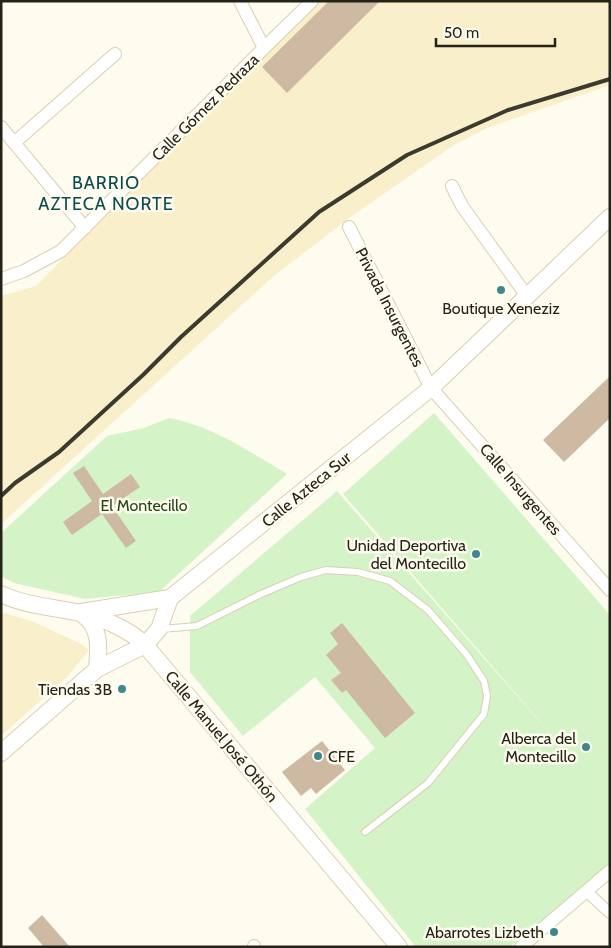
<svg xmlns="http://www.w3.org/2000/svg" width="611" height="948" font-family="Cabin,sans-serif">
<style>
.built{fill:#f9efca}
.green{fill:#d4f4c7}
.building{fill:#ceb9a3}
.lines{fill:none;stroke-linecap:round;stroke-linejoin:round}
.service-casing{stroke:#d8d0b4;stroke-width:8}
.pedestrian-casing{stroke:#d8d0b4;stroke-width:12}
.minor-casing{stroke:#d8d0b4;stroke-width:14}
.tertiary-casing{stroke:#d8d0b4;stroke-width:18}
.service{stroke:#fff;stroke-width:6}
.pedestrian{stroke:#fff;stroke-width:10}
.minor{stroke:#fff;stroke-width:12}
.tertiary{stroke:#fff;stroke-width:16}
.rail{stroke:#3c392e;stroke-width:4}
.poi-dot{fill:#40878d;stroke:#fefbef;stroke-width:2}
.labels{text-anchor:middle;stroke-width:5;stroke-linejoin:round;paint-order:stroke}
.street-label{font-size:16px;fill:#252217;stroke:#fefbef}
.poi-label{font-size:16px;fill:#252217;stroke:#fefbef;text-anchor:end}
.park-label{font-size:16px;fill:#264615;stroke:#fefbef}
.neighbourhood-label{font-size:18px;letter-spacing:1px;fill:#0b4b50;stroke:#fefbef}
</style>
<rect width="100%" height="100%" fill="#fefbef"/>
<path class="built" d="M 317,1 L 610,1 L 610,85 L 487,128 L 454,145 L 352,216 L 275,275 L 1,524 L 1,296 L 36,286 Z
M 1,612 L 34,622 L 81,644 L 89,650 L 67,677 L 1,736 Z"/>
<path class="green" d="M 434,413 L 610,615 L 610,863 L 510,947 L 416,947 L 305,809 L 375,748 L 315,677 L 243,736 L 190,672 L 190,616 L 337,491 L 556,740 L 343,494 Z
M 169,418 C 213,426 250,452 287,474 L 159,592 L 85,599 L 14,583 L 1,576 L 1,533 L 107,436 L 144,428 Z"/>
<path class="building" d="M 329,1 L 380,1 L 287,93 L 262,67 Z
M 610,376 L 610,418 L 564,462 L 543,440 Z
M 84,466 L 103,494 L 131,474 L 140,487 L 112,506 L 136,541 L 126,548 L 102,514 L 72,535 L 63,522 L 92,501 L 73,473 Z
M 342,623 L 415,713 L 385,738 L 346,690 L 342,693 L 331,680 L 341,673 L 326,655 L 338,644 L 330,633 Z
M 322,741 L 345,770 L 316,794 L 311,788 L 301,796 L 282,772 Z
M 42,915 L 70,947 L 44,947 L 28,928 Z"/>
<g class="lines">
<defs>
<path id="service" d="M 161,629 L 197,626 L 261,594 L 301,577 L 326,570 L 358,572 L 390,581 L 428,610 L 467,655 L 484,681 L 487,696 L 484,714 L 428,783 L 365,832"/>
<path id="pedestrian" d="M 586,891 L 610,913"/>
<path id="minor" d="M 240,1 L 264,48
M 1,127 L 85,228
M 14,143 L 115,54
M 452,186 L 462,206 L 527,296
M 349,227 L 431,388 L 610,590
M 1,279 L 24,271 L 61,251 L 264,48 L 312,1
M 254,946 L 254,947
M 521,947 L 610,871"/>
<path id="tertiary" d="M 1,594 C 24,605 51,607 76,612 C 99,616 129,629 145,645 L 399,947
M 81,612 L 170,598
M 83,615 C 101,627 99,649 97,669
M 1,753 L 97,669 L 145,645 L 159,629 L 170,598 L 431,388 L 610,217"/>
</defs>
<use href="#service" class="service-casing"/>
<use href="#pedestrian" class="pedestrian-casing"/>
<use href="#minor" class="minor-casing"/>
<use href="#tertiary" class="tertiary-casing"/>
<use href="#service" class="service"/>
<use href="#pedestrian" class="pedestrian"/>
<use href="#minor" class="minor"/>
<use href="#tertiary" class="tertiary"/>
<path class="rail" d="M 1,496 L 15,483 L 59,452 L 143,375 L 181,337 L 319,212 L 407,155 L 508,110 L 610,79"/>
</g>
<g class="poi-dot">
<circle cx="501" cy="290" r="5"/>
<circle cx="476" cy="554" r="5"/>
<circle cx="122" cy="689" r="5"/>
<circle cx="586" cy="747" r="5"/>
<circle cx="318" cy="756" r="5"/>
<circle cx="554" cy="932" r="5"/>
</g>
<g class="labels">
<g class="street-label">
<text transform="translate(205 107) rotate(-45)" y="6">Calle Gómez Pedraza</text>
<text transform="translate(390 307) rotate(63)" y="6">Privada Insurgentes</text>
<text transform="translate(306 489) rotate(-39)" y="6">Calle Azteca Sur</text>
<text transform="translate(521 489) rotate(49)" y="6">Calle Insurgentes</text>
<text transform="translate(222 736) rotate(50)" y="6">Calle Manuel José Othón</text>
</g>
<g class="poi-label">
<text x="501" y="314" text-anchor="middle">Boutique Xeneziz</text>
<text x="466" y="551">Unidad Deportiva<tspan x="466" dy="18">del Montecillo</tspan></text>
<text x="112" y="695">Tiendas 3B</text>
<text x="576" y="744">Alberca del<tspan x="576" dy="18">Montecillo</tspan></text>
<text x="328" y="762" text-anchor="start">CFE</text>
<text x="544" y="938">Abarrotes Lizbeth</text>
</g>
<g class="park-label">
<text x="144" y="511">El Montecillo</text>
</g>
<g class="neighbourhood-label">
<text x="106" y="189">BARRIO<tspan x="106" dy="21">AZTECA NORTE</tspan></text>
</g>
</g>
<rect width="611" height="948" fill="none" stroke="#252217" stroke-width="5"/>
<path d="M436 38v8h119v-8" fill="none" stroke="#252217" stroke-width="2.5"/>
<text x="444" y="38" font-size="15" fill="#252217" stroke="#fefbef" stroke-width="4" paint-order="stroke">50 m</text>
</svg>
